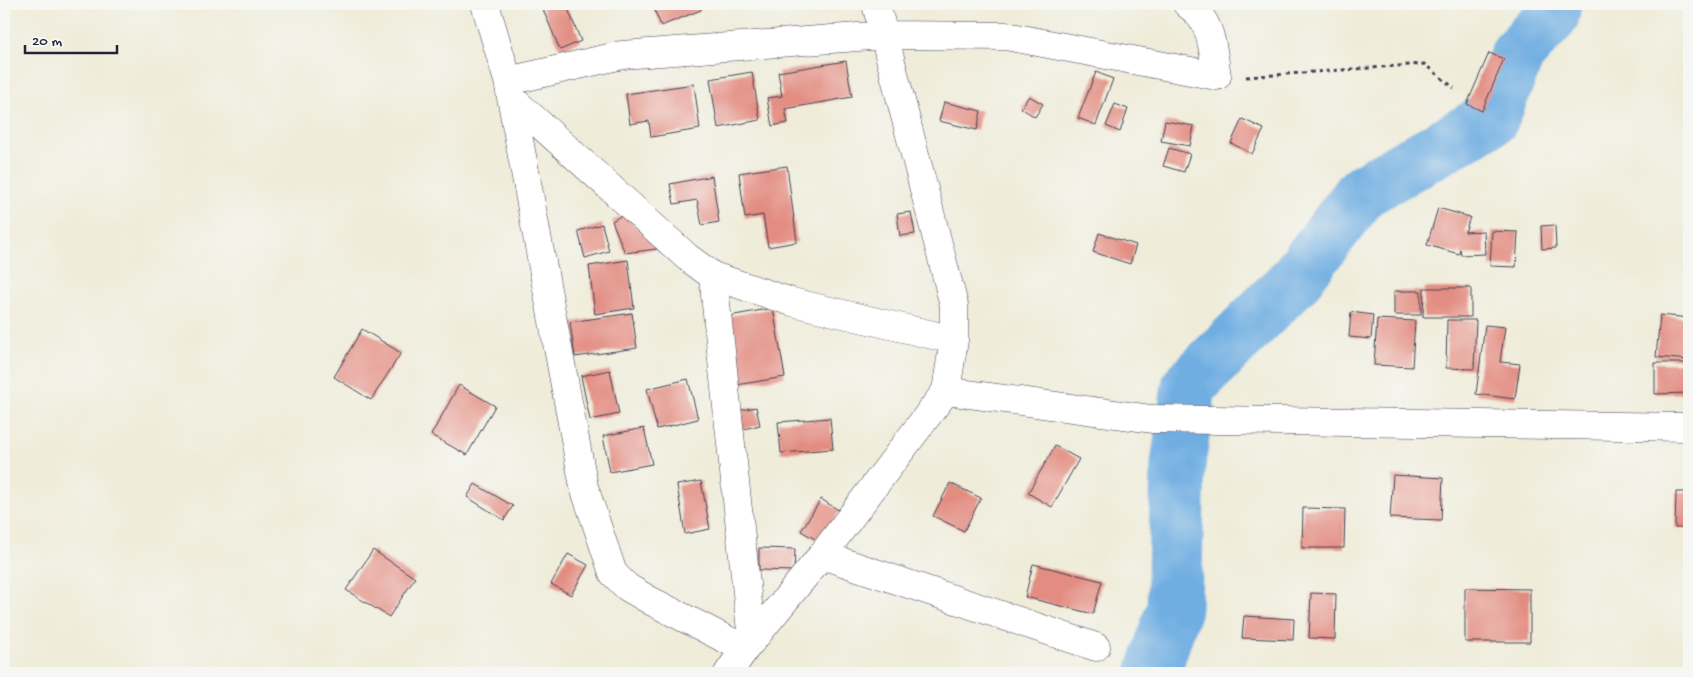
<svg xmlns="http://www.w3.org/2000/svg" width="1693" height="677" font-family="'Gochi Hand',sans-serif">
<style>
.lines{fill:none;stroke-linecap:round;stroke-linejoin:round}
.river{stroke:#6faee2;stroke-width:55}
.building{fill:#e38d82}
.minor-casing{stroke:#414053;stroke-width:29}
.path{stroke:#414053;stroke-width:3;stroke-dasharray:4 4;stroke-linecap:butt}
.minor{stroke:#fff;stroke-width:28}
</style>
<rect width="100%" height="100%" fill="#f6f6f2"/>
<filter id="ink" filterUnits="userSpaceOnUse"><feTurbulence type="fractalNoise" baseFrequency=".02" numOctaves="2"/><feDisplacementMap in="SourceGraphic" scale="10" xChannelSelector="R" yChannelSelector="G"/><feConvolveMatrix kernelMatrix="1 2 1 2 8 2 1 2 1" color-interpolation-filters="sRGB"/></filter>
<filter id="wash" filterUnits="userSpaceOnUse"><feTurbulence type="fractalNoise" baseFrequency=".0096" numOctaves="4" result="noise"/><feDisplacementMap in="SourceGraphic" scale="20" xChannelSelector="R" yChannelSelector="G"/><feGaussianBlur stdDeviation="1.12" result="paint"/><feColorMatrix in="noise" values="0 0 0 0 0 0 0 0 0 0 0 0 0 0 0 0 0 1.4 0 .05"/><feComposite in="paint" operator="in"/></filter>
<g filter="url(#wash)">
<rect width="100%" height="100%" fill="#efecd9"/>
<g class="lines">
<path class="river" d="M 1153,673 L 1174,608 L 1178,465 L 1189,386 L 1294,281 L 1363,191 L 1492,118 L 1518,53 L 1552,16 L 1554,4"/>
</g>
<g id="blocks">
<path class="building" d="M 549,4 L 566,4 L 581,41 L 560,50 L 542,7 Z
M 652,4 L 699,4 L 701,10 L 661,26 Z
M 1489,53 L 1504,59 L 1482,111 L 1467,104 Z
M 846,61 L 852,97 L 785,109 L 788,123 L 772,126 L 767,98 L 782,96 L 778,72 Z
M 752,72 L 760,120 L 718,128 L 710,79 Z
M 1096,72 L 1113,79 L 1096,125 L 1078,118 Z
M 694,84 L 700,129 L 651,137 L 649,121 L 630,124 L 626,94 Z
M 1029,96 L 1043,104 L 1035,117 L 1021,108 Z
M 944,102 L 981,111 L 977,130 L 939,121 Z
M 1115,104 L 1128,109 L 1120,132 L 1106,126 Z
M 1242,119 L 1264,129 L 1252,154 L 1231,143 Z
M 1165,121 L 1194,126 L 1190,146 L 1161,141 Z
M 1169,148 L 1190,154 L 1184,172 L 1163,166 Z
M 787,166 L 797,242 L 768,247 L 763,215 L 745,218 L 739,173 Z
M 712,176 L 719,222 L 702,225 L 697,200 L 674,204 L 670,184 Z
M 1438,208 L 1470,217 L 1465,232 L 1484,231 L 1485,254 L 1461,255 L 1460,249 L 1459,254 L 1427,245 Z
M 911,212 L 915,234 L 900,236 L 897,214 Z
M 624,214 L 657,249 L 625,253 L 612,221 Z
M 602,224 L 609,251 L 585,258 L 578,231 Z
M 1555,225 L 1556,248 L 1542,249 L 1541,226 Z
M 1492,231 L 1518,232 L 1516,267 L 1490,266 Z
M 1099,233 L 1136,245 L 1130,264 L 1093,252 Z
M 628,260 L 634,308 L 595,314 L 589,266 Z
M 1424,288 L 1471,288 L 1471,317 L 1423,317 Z
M 1394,291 L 1421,291 L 1421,315 L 1394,315 Z
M 773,308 L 785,377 L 736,385 L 724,317 Z
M 1351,312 L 1373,315 L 1371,339 L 1349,337 Z
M 632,313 L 637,348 L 575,357 L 570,322 Z
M 1660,315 L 1689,318 L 1689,360 L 1656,357 Z
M 1377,319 L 1415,321 L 1412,367 L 1374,365 Z
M 1447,320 L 1476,320 L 1474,369 L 1446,368 Z
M 1485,325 L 1505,327 L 1500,362 L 1520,364 L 1515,399 L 1476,394 Z
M 362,329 L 401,353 L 371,400 L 334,377 Z
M 1655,363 L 1689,363 L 1689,393 L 1655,394 Z
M 610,370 L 619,414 L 590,420 L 581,376 Z
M 688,379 L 698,419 L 657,429 L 647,389 Z
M 459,385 L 495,406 L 467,455 L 431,435 Z
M 756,407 L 760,425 L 740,430 L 736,411 Z
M 830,418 L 833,449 L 781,453 L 778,422 Z
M 644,428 L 652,464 L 610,472 L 603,436 Z
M 1055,446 L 1079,459 L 1052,507 L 1028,493 Z
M 1393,475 L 1443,478 L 1441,520 L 1390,518 Z
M 701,481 L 710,529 L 685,534 L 677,485 Z
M 950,483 L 981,498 L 964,531 L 933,516 Z
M 475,484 L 513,506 L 504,520 L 467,497 Z
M 1676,492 L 1689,492 L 1689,528 L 1675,528 Z
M 821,499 L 840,511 L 820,542 L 801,531 Z
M 1303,508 L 1345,509 L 1344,548 L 1302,548 Z
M 759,548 L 795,549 L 794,571 L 759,570 Z
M 373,550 L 415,578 L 389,617 L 346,590 Z
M 568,554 L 588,565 L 571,595 L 551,584 Z
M 1033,564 L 1102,581 L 1093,614 L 1025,597 Z
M 1465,588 L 1530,589 L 1530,642 L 1465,642 Z
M 1311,593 L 1336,594 L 1335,639 L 1309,638 Z
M 1244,616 L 1294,619 L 1293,640 L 1242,638 Z"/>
</g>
</g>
<g filter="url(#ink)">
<use href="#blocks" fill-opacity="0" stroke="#414053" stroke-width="1"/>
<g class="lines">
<defs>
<path id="minor" d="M 485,4 L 508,81 L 584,487 L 613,573 L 627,587 L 651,601 L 745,649
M 876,4 L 954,305 L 954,340 L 946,391
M 508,81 L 622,55 L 884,35 L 1006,36 L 1217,76 C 1212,47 1213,22 1187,4
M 511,98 L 687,257 L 713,276 L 792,302 L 954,340
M 713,276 L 752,640
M 822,555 L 1096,647
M 728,673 L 745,649 L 822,555 L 946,391 L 1152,419 L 1689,427"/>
</defs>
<use href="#minor" class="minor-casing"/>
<path class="path" d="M 1246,77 L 1424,64 L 1454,88"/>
<use href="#minor" class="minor"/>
</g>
</g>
<rect width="1693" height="677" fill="none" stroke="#f6f6f2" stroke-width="20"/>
<path d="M25 45v8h92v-8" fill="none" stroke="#22223b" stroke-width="2.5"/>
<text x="32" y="45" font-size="15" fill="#22223b" stroke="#f6f6f2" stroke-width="4" paint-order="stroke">20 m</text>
</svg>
